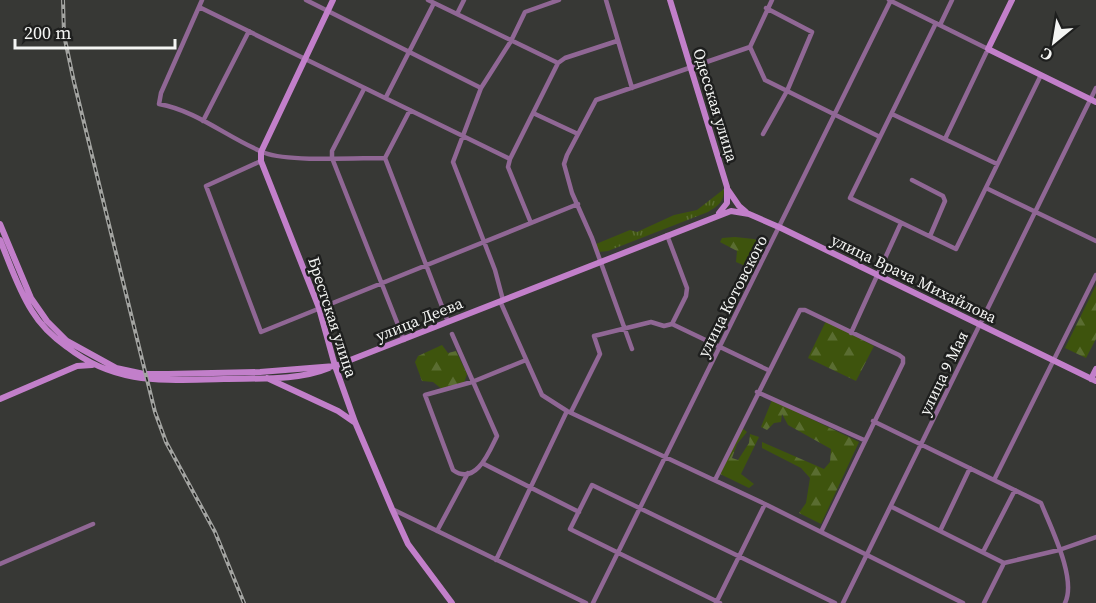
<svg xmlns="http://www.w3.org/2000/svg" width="1096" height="603" font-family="'Source Serif 4',serif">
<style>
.grass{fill:url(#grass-tufts)}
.forest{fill:url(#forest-firs)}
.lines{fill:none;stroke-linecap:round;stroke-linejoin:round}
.street{stroke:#906795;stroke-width:4.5}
.secondary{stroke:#c27fca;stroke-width:6}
.rail-casing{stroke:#a3a4a1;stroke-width:4}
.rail{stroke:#1e1f1e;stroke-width:1.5;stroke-dasharray:4.5;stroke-linecap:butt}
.labels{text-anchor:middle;stroke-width:5;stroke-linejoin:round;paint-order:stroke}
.street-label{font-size:16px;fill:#f4f5f3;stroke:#1e1f1e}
</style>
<defs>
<pattern id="grass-tufts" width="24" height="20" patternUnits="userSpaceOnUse" patternTransform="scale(1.5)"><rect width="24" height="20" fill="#3e540d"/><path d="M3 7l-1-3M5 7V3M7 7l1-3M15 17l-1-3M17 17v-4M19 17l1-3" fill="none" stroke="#5a6d31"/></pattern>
<pattern id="forest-firs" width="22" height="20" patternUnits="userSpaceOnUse" patternTransform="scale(1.5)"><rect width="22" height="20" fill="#3e540d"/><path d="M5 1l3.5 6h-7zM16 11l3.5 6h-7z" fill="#5a6d31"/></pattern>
</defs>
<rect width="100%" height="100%" fill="#373835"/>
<path class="grass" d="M 724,189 C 724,202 718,206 708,212 L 608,251 L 599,252 L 596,244 L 630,230 L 637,232 L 674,215 L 697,210 Z"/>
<path class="forest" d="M 735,237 L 754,239 L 765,244 L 752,269 L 736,262 L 737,251 L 720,242 L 722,238 Z
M 1096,285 L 1096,339 L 1086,358 L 1065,348 Z
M 826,321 L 874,346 L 856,381 L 808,358 Z
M 442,345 L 448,353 L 456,351 L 467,374 L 464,383 L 443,390 L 433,382 L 422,381 L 415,362 L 418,356 Z
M 772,400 L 859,442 L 821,524 L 799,513 L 806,503 L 810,478 L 801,468 L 762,448 L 762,442 L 824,469 L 830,462 L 831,449 L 788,425 L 782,414 L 781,422 L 774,423 L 767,430 L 761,427 Z
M 741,427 L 747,432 L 737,444 L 732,458 L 738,460 L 749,443 L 750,434 L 759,437 L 741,474 L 754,484 L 749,488 L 720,474 Z"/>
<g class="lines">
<path class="street" d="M 202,0 L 161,93 L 159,104 C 198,111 229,139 265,153 C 289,162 357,158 385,158
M 306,0 L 481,88
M 428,0 L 558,63
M 606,0 L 632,88
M 772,0 L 750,47 L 765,80 L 880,137
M 889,0 L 988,49 L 945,139
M 199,7 L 510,159
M 457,14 L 464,0
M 936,23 L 850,198 L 956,249 L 1041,75
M 940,25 L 952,0
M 364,89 L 332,151 L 332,158 L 404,340
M 386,97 L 434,3
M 410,110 L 385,158 L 448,322
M 533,113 L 578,134
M 892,114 L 997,164
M 203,121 L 249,31
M 763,134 L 787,91 L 812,32 L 766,8
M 261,161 L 206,186 L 261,332 L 578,204
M 912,180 L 943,196 L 945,201 L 930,236
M 986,188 L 1096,241
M 531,223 L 508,167 L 510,159 L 558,63 L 565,58 L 617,41
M 667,235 L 687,288 L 686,296 L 672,324
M 503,300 L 495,270 L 453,162 L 481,88 L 511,41 L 525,12 L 559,0
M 500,301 L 542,395 L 567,411 L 767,505 L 963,603
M 672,324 L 768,370
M 851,333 L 901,223
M 452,334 L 497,436 C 490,450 476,487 453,470 L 425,395 L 472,382 L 526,360
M 632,349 L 592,238 L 572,193 L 564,164 L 567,155 L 596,100 L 750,47
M 757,392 L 864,440
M 571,412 L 600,354 L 594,336 L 651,322 L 664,326 L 672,324
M 873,421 L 1041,503 C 1051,528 1077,579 1065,603
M 484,464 L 579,512
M 715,480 L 800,310 L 805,310 L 899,355 L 903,358 L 903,363 L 821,532
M 994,480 L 1096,275
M 892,507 L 1004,563
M 392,509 L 586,603
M 437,531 L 468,473
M 940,531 L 970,468
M 983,552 L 1015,490
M 496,560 L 567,411
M 1004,563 L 1059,550 L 1096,537
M 0,564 L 93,524
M 593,603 L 891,0
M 716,603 L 765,504
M 720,603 L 570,529 L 592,485 L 835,603
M 843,603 L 1096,88
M 984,603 L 1004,563"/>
<path class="secondary" d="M 333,0 L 261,152 L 261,161 L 319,308 L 335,366 L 355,422 L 392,509 L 408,544 L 452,603
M 670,0 L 727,187 L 727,203 L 719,213
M 1012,0 L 988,49 L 1096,102
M 728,190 L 739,206 L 746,212
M 0,224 L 31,298 L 47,321 L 67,341 L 116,368 L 144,374 L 168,374 L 260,372 L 335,366 L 731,211 L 749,214 L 781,228 L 1096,381
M 0,240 C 10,264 18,289 32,311 C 41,326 53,337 67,347 C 117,386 164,380 224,379 C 257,378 298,381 329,368
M 267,378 L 338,411 L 354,422
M 1091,379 L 1096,369
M 0,399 L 77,366 L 92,365"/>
<defs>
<path id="rail" d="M 63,0 L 64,35 L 74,82 L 155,412 L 166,442 L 215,532 L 244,603"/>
</defs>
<use href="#rail" class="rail-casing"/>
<use href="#rail" class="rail"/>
</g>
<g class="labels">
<g class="street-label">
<text transform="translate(716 105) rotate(73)" y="6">Одесская улица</text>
<text transform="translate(914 278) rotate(26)" y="6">улица Врача Михайлова</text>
<text transform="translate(732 296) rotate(-63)" y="6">улица Котовского</text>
<text transform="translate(333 317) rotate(72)" y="6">Брестская улица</text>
<text transform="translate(419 319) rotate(-22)" y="6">улица Деева</text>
<text transform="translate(943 373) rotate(-64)" y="6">улица 9 Мая</text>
</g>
</g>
<g transform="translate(1054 42) rotate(210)" stroke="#1e1f1e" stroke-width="4.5" paint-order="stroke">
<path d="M0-4.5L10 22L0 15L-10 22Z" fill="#f4f5f3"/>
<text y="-9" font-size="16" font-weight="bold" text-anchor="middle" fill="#f4f5f3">С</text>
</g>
<path d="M15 39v9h160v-9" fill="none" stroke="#f4f5f3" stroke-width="3"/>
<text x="24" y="39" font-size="18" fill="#f4f5f3" stroke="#1e1f1e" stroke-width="4.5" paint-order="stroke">200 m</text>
</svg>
